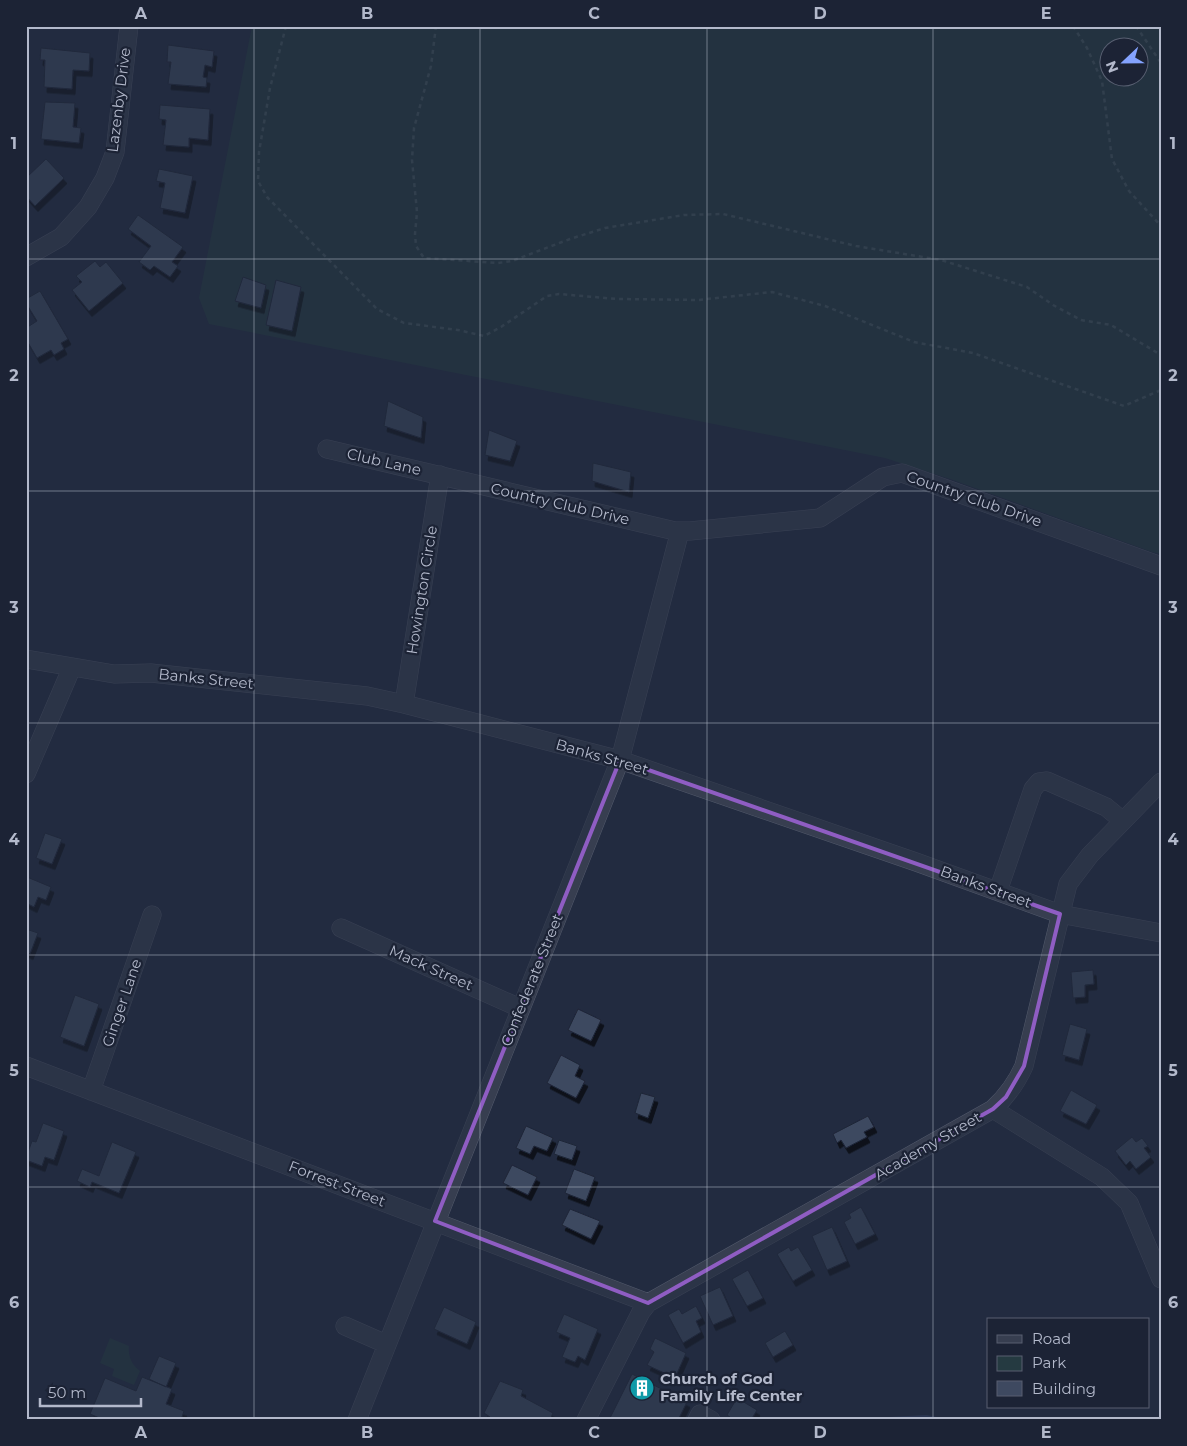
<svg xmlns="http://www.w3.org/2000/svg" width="1187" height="1446" font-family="Montserrat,sans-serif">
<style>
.green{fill:#253a41;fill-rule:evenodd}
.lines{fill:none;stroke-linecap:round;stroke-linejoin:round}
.stream{stroke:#334167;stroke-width:4}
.building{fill:#3e4960;stroke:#1e2537;filter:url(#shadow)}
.minor-casing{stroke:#52596b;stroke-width:19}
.path{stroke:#43575e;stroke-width:2.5;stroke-dasharray:4 4;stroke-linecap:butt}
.minor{stroke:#373e50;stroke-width:18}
.marked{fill:none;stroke:#8f5dc3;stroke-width:4;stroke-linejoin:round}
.grid{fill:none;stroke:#b3b9cb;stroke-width:1;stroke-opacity:0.55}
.labels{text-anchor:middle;stroke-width:4.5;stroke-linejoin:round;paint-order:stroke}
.street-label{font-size:15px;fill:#b3b9cb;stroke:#1c2335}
.poi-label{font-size:15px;font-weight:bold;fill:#b3b9cb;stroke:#1c2335;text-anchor:start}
.neatline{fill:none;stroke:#b3b9cb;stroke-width:2}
.grid-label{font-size:16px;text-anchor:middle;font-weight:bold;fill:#b3b9cb}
</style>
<defs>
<filter id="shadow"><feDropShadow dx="3" dy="5.5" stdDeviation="0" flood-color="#0009"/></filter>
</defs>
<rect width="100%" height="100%" fill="#222b40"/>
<path class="green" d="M 252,26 L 1161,26 L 1161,554 L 1152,552 L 953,480 L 885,458 L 209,324 L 199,298 ZM 1110,48 L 1140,48 L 1140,78 L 1110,78 Z
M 110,1338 L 129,1346 C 128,1356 131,1364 140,1371 L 134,1385 L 112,1376 L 114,1369 L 100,1363 Z"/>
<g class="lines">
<path class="stream" d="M 870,1420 L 926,1417 L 942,1420"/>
</g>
<path class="building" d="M 168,45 L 214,51 L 212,67 L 205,65 L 203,77 L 207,78 L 206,87 L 168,84 L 171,62 L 167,62 Z
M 41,48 L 90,53 L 89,71 L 73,70 L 72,89 L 44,87 L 45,60 L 40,60 Z
M 45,102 L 75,103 L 73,127 L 81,128 L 79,143 L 41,139 Z
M 160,105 L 210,109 L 208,140 L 189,138 L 189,147 L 163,145 L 166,120 L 159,119 Z
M 46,159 L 64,178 L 35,206 L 26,196 L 26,178 Z
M 159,169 L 193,176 L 185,213 L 160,208 L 165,183 L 156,181 Z
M 138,215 L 183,247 L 172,262 L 178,266 L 170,277 L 154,266 L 150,270 L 139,262 L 151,246 L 128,229 Z
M 95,261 L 100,267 L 106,262 L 123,283 L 89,311 L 72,290 L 82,282 L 76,276 Z
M 243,277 L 266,285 L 261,308 L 235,301 Z
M 276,280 L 301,287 L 292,331 L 266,325 Z
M 40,291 L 68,339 L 61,343 L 64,349 L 54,355 L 51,350 L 37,358 L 26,339 L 26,328 L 37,321 L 26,303 L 26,299 Z
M 388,401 L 423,417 L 421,438 L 384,426 Z
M 489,430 L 517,441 L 510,461 L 485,455 Z
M 593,463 L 631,472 L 629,492 L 592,481 Z
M 45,833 L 62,839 L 52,864 L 36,858 Z
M 27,877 L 51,887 L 46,900 L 38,897 L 34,907 L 26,903 Z
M 26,929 L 38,933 L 30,954 L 26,952 Z
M 1093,970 L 1094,984 L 1085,985 L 1085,997 L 1073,998 L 1071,972 Z
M 75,995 L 99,1004 L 84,1046 L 60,1037 Z
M 578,1009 L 601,1020 L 591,1041 L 568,1030 Z
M 1070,1024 L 1087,1029 L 1079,1060 L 1062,1055 Z
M 561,1055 L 580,1065 L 575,1076 L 585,1081 L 576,1098 L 547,1083 Z
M 1071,1090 L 1097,1105 L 1086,1124 L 1060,1111 Z
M 641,1093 L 655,1097 L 648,1118 L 635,1113 Z
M 868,1116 L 874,1127 L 864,1132 L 867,1137 L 846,1148 L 841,1140 L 837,1143 L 833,1134 Z
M 43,1123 L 64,1131 L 54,1160 L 45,1157 L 42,1166 L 26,1160 L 26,1158 L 32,1141 L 36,1142 Z
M 526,1126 L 553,1138 L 547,1151 L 534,1146 L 530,1154 L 516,1148 Z
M 1132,1137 L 1136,1142 L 1142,1138 L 1148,1146 L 1144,1148 L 1151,1157 L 1136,1169 L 1130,1161 L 1126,1165 L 1115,1151 Z
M 559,1140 L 577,1146 L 572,1160 L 554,1154 Z
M 112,1142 L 136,1152 L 119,1193 L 92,1182 L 90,1187 L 77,1181 L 82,1169 L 99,1176 Z
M 512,1165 L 537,1177 L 528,1195 L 503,1183 Z
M 574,1169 L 595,1177 L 586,1201 L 565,1193 Z
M 861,1207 L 875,1234 L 855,1244 L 844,1222 L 851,1218 L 849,1214 Z
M 570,1209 L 600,1221 L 591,1239 L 562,1225 Z
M 832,1227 L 847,1261 L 827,1270 L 812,1236 Z
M 789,1247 L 791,1251 L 798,1247 L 812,1270 L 793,1281 L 777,1254 Z
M 748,1270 L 763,1298 L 747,1306 L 732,1279 Z
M 720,1287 L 733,1316 L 713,1325 L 700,1296 Z
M 696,1306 L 702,1318 L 696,1321 L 701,1332 L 683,1343 L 668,1315 L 679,1309 L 682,1314 Z
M 444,1307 L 476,1322 L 467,1344 L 434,1329 Z
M 564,1314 L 598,1329 L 585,1360 L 578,1356 L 575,1362 L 562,1357 L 570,1338 L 556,1332 Z
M 785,1331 L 793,1345 L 773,1357 L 765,1343 Z
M 655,1338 L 686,1353 L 675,1378 L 647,1365 L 654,1352 L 650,1349 Z
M 159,1356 L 176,1363 L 166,1387 L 149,1379 Z
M 632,1374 L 687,1402 L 678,1420 L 609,1420 Z
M 142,1377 L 172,1389 L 166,1404 L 184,1411 L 181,1420 L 104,1420 L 90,1414 L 105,1378 L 136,1391 Z
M 500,1381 L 523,1390 L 521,1396 L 553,1413 L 550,1420 L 489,1420 L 490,1417 L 484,1413 Z
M 737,1398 L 757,1410 L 751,1420 L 734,1420 L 727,1415 Z"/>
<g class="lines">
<defs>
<path id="minor" d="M 26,257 L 61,237 L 88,207 L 105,178 L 115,152 L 129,26
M 327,449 L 675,531 L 690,531 L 820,518 L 883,477 L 902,473 L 1161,566
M 26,659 L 114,674 L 151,673 L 367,696 L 404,704 L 620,760 L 916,862 L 1060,914 L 1161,933
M 404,704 L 440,475
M 26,774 L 72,667
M 998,891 L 1033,789 L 1039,782 L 1047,781 L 1106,807 L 1123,821
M 341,928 L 520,1008
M 26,1066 L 648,1303
M 91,1091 L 152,915
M 993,1109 L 1102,1177 L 1129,1203 L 1161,1279
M 345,1326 L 386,1344
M 357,1420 L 620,760 L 680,531
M 586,1420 L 641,1312 L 648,1303 L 993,1109 C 1007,1096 1016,1084 1024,1066 L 1068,884 L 1090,855 L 1161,782
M 697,1420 L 700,1414 L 711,1420"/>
</defs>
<use href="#minor" class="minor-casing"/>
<path class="path" d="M 286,26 L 270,88 L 259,152 L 258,181 L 267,197 L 377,309 L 404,323 L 458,330 L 484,336 L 501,327 L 547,296 L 559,294 L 617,299 L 698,300 L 772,292 L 825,306 L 914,342 L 973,353 L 1124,406 L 1161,390
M 436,26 L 431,66 L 414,128 L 412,160 L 417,212 L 415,234 L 416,246 L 424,258 L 498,263 L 512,261 L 570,239 L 605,228 L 684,215 L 723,214 L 856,246 L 941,260 L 1027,287 L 1053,305 L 1081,320 L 1111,325 L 1161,355
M 1073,26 L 1087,48 L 1102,81 L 1112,159 L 1129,191 L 1161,226
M 1136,26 L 1161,63"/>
<use href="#minor" class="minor"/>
</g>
<path d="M0 0H1187V1446H0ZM 620,760 L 1060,914 L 1024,1066 L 1006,1097 L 993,1109 L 648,1303 L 435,1221 Z" fill="#222b40" fill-opacity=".55" fill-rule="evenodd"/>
<path class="marked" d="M 620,760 L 1060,914 L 1024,1066 L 1006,1097 L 993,1109 L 648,1303 L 435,1221 Z"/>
<path class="grid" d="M 254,26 L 254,1420M 480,26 L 480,1420M 707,26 L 707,1420M 933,26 L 933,1420M 26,259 L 1161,259M 26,491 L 1161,491M 26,723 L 1161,723M 26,955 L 1161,955M 26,1187 L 1161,1187"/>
<defs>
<symbol id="building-disc" viewBox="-11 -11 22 22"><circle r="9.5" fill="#0f9aa8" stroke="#1c2335"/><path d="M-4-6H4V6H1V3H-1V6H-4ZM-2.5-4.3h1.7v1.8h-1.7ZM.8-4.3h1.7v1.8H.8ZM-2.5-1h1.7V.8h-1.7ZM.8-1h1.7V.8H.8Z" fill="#fff"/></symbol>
</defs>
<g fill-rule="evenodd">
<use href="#building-disc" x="628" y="1374" width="28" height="28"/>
</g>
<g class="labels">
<g class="street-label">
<text transform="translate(119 100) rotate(-83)" y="5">Lazenby Drive</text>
<text transform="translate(384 462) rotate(13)" y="5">Club Lane</text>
<text transform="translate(974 499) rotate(19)" y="5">Country Club Drive</text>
<text transform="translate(560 504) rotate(13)" y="5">Country Club Drive</text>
<text transform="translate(422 590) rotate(-81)" y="5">Howington Circle</text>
<text transform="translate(206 679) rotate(6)" y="5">Banks Street</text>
<text transform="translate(602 757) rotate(16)" y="5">Banks Street</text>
<text transform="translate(986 887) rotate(20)" y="5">Banks Street</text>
<text transform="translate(431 968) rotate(24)" y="5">Mack Street</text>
<text transform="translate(532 980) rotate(-68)" y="5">Confederate Street</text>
<text transform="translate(122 1003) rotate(-71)" y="5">Ginger Lane</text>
<text transform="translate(928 1146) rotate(-30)" y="5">Academy Street</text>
<text transform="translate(337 1184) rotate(21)" y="5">Forrest Street</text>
</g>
<g class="poi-label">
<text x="660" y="1384">Church of God<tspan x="660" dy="17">Family Life Center</tspan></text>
</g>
</g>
<rect width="1187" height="1446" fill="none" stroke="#1c2335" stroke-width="55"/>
<rect x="987" y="1318" width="162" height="90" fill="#1c2335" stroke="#585f71"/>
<rect x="997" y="1335" width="25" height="8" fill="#373e50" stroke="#585f71"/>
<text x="1032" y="1344" font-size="15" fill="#b3b9cb">Road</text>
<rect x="997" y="1356" width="25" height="15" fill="#253a41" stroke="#585f71"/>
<text x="1032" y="1368" font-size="15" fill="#b3b9cb">Park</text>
<rect x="997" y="1381" width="25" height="15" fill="#3e4960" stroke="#585f71"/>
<text x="1032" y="1394" font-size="15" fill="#b3b9cb">Building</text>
<g transform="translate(1124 62) rotate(248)"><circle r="24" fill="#1c2335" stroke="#585f71"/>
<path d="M0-4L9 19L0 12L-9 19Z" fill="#84a3ff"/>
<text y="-8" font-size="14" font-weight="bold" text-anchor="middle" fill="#b3b9cb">N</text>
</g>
<path d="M40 1398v8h101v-8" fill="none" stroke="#b3b9cb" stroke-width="2.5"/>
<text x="48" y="1398" font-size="15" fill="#b3b9cb" stroke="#1c2335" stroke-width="4" paint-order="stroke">50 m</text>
<rect x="28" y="28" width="1132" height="1390" class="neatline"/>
<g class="grid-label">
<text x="141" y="19">A</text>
<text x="367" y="19">B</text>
<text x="594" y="19">C</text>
<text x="820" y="19">D</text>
<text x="1046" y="19">E</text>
<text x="14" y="149">1</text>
<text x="1173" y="149">1</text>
<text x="14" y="381">2</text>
<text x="1173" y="381">2</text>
<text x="14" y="613">3</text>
<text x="1173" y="613">3</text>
<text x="14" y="845">4</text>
<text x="1173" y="845">4</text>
<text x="14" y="1076">5</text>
<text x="1173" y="1076">5</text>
<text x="14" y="1308">6</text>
<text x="1173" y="1308">6</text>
<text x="141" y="1438">A</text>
<text x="367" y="1438">B</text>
<text x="594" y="1438">C</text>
<text x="820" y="1438">D</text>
<text x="1046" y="1438">E</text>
</g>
</svg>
